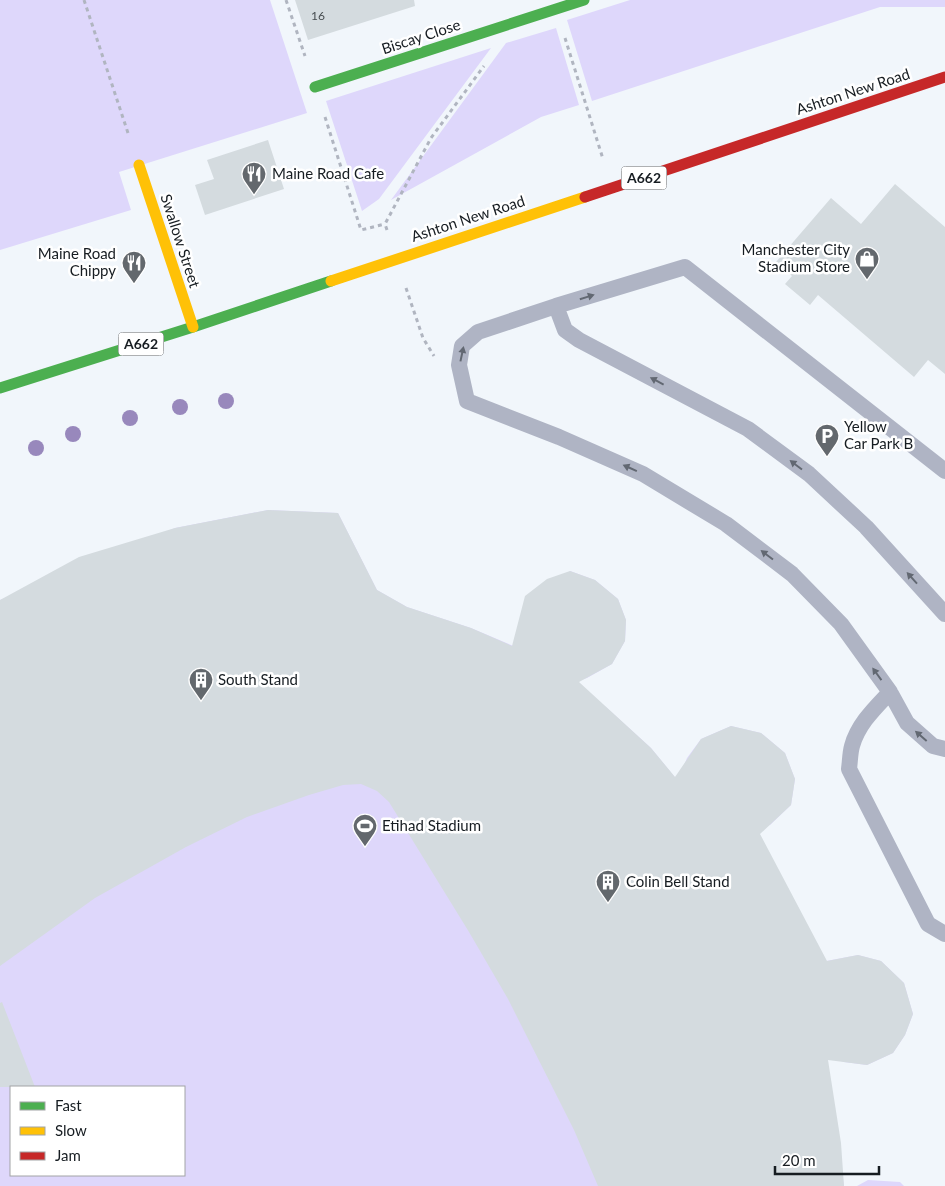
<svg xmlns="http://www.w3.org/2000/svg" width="945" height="1186" font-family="Lato,sans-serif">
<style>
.green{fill:#ded7fb;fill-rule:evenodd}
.building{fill:#d4dbdf}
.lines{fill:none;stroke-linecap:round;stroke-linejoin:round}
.path{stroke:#b0b5c0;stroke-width:3;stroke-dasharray:4 4;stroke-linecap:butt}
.lane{stroke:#afb4c4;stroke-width:16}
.fast{stroke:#4caf50;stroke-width:11}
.slow{stroke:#ffc107;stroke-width:11}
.jam{stroke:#c62828;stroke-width:11}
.tree{fill:#9888bc}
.oneway{fill:#626872}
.labels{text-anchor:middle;stroke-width:5;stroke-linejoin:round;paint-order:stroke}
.number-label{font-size:12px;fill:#464c50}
.shield{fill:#fff;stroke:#5c6064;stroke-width:1}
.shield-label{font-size:14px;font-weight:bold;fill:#161c21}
.street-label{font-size:15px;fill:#161c21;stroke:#fff}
.poi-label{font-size:15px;fill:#161c21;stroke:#fff;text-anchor:start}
</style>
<rect width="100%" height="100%" fill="#f1f6fb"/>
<path class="green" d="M 0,0 L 270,0 L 307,113 L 119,172 L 131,210 L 0,250 Z
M 630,0 L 945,0 L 945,7 L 880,7 L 592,101 L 567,20 Z
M 556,28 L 579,105 L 541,117 L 391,200 L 506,43 Z
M 491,48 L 379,199 L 362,211 L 326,101 Z
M 268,510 L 338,513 L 377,590 L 407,607 L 471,628 L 523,650 L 570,571 L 595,580 L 618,599 L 626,620 L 625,641 L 612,664 L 587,678 L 571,683 L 607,708 L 651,748 L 678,781 L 687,758 L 701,739 L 731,726 L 761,733 L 785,753 L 795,779 L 791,805 L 770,825 L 742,831 L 821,962 L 858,955 L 881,961 L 904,983 L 913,1014 L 905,1035 L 893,1053 L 867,1065 L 844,1062 L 825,1054 L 844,1186 L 0,1186 L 0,600 L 175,528 ZM 11,1087 L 184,1087 L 184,1175 L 11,1175 Z
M 868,1180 L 900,1182 L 904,1186 L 857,1186 Z"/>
<path class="building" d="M 295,0 L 414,0 L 415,6 L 308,40 Z
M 268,140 L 284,189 L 205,215 L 195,185 L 214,179 L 207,160 Z
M 895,184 L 945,227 L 945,374 L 928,360 L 914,377 L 818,295 L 810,305 L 785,284 L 792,276 L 776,262 L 831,198 L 861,224 Z
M 268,510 L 338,513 L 377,590 L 407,607 L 471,628 L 512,646 L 525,596 L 547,579 L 570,571 L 595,580 L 618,599 L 626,620 L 625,641 L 612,664 L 579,682 L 651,748 L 675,777 L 701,739 L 731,726 L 761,733 L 785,753 L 795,779 L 791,805 L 760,834 L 827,961 L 858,955 L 881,961 L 904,983 L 913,1014 L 905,1035 L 893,1053 L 867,1065 L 828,1060 L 841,1143 L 844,1186 L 598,1186 L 574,1130 L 508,999 L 469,932 L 389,802 L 377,791 L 361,784 L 343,785 L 309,795 L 247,817 L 186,847 L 95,898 L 0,966 L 0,600 L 79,557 L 175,528 Z
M 2,1002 L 35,1087 L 0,1087 L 0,1003 Z"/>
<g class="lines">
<path class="path" d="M 84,0 L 129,136
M 286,0 L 305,56
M 565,38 L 603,159
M 325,117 L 361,230 L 385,224
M 387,230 L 385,224 L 431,138 L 484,66
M 406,288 L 423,338 L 434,356"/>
<path class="lane" d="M 556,306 L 478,332 L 462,346 L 459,365 L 467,401 L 559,437 L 643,474 L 726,524 L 792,574 L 841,624 L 890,692 L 907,723 L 933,746 L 945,749
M 945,471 L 685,267 L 556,306 L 565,330 L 579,340 L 748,429 L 809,474 L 866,527 L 945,614
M 890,692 C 875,708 858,724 852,746 C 850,753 850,762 849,769 L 928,924 L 945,934"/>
<path class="fast" d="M 315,87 L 584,0
M 0,388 L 193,327 L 331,281"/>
<path class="slow" d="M 139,165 L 193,327
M 331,281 L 585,197"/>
<path class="jam" d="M 585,197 L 945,77"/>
</g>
<g class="tree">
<circle cx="226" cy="401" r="8"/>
<circle cx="180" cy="407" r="8"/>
<circle cx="130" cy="418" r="8"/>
<circle cx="73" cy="434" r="8"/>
<circle cx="36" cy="448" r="8"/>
</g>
<defs><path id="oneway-solid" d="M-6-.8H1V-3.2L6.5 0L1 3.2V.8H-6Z" transform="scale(1.25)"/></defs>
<g class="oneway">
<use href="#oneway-solid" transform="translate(587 297) rotate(-17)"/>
<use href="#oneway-solid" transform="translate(462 354) rotate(-78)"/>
<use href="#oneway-solid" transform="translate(657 381) rotate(-152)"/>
<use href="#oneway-solid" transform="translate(796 465) rotate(-143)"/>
<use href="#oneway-solid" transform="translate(630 468) rotate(-156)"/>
<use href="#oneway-solid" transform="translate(767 555) rotate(-143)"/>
<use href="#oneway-solid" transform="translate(912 578) rotate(-132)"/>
<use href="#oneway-solid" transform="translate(877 674) rotate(-126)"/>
<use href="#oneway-solid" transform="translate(921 736) rotate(-139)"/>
</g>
<defs>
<symbol id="restaurant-pin" viewBox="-11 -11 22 30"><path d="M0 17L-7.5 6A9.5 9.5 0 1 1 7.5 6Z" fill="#63686d" stroke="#fff"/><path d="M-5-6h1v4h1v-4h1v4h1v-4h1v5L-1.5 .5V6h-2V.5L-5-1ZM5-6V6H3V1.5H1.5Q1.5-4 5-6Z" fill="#fff"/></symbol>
<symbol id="shop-pin" viewBox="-11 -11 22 30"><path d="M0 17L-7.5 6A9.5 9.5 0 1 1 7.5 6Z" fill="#63686d" stroke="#fff"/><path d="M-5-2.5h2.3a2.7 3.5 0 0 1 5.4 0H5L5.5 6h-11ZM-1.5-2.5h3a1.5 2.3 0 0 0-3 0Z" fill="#fff"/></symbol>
<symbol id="parking-pin" viewBox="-11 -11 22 30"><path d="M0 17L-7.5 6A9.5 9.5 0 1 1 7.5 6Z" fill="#63686d" stroke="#fff"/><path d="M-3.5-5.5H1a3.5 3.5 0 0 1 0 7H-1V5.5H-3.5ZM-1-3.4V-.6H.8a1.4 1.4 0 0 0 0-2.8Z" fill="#fff"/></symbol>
<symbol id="building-pin" viewBox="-11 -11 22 30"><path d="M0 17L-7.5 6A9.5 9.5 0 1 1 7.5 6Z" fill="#63686d" stroke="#fff"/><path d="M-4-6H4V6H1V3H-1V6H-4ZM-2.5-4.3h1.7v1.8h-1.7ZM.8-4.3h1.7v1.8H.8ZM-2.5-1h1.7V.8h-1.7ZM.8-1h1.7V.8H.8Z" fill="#fff"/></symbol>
<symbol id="stadium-pin" viewBox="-11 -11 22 30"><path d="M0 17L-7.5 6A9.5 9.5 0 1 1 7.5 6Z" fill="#63686d" stroke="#fff"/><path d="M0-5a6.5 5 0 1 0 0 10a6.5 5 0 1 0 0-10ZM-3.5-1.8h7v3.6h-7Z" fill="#fff"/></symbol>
</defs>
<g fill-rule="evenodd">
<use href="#restaurant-pin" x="240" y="160" width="28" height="38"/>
<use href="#shop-pin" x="853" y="245" width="28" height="38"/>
<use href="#restaurant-pin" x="120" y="249" width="28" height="38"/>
<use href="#parking-pin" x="813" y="422" width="28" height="38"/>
<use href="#building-pin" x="187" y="666" width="28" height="38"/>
<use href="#stadium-pin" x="351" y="812" width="28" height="38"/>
<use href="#building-pin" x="594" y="868" width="28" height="38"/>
</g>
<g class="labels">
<g class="number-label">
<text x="318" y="20">16</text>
</g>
<g class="shield">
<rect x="621.5" y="166.5" width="45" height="23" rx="4"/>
<rect x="118.5" y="332.5" width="45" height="23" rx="4"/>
</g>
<g class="shield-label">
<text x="644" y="183">A662</text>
<text x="141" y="349">A662</text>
</g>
<g class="street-label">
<text transform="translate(421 37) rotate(-18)" y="5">Biscay Close</text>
<text transform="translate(853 92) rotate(-18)" y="5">Ashton New Road</text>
<text transform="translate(468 219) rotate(-18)" y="5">Ashton New Road</text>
<text transform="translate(180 241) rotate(72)" y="5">Swallow Street</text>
</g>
<g class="poi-label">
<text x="272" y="179">Maine Road Cafe</text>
<text x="850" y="255" text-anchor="end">Manchester City<tspan x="850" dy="17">Stadium Store</tspan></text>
<text x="116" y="259" text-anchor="end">Maine Road<tspan x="116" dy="17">Chippy</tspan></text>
<text x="844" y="432">Yellow<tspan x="844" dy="17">Car Park B</tspan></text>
<text x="218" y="685">South Stand</text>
<text x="382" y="831">Etihad Stadium</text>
<text x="626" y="887">Colin Bell Stand</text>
</g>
</g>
<rect x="10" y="1086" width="175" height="90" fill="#ffffff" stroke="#a2a4a6"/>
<rect x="20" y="1102" width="25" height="8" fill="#4caf50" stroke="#a2a4a6"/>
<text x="55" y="1111" font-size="15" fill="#161c21">Fast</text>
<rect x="20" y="1127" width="25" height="8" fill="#ffc107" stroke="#a2a4a6"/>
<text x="55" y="1136" font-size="15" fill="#161c21">Slow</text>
<rect x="20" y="1152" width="25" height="8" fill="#c62828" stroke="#a2a4a6"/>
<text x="55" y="1161" font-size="15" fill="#161c21">Jam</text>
<path d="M775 1166v8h104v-8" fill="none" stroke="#161c21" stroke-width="2.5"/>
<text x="782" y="1166" font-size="15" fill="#161c21" stroke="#ffffff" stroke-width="4" paint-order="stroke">20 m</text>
</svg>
